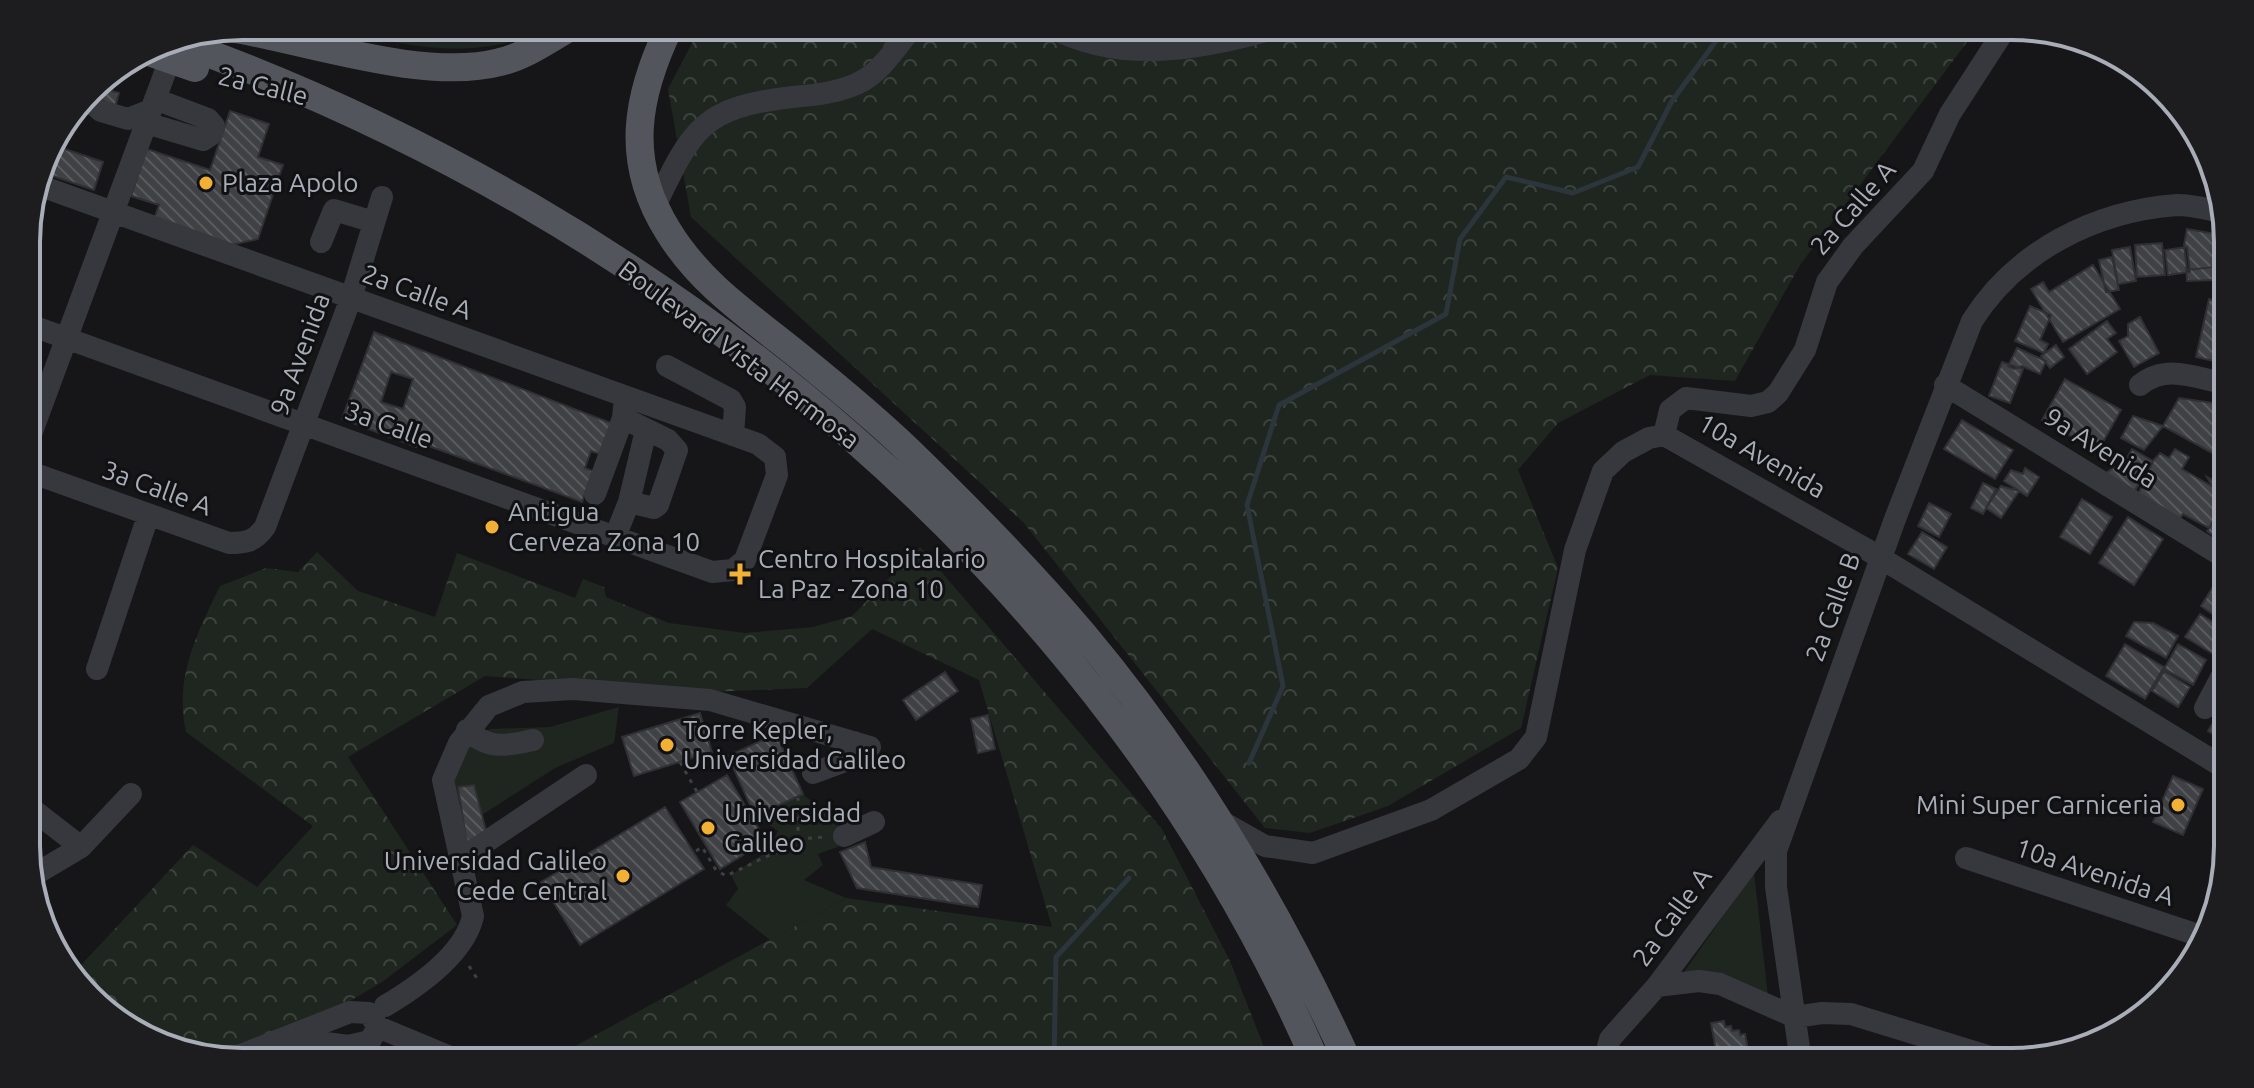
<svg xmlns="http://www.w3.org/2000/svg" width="2254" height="1088" font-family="Ubuntu,sans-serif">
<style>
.forest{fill:url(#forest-crowns)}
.green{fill:#1e261f}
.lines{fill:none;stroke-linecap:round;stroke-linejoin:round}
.stream{stroke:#2c353c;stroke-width:5}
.building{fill:url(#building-back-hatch);stroke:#303034;stroke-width:2;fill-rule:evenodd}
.minor-tunnel{stroke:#333438;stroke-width:22;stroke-dasharray:22 11;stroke-linecap:butt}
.path{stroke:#3d3f44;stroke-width:3;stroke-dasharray:4 6;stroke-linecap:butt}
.minor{stroke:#37383d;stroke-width:22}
.major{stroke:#53555c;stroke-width:28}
.poi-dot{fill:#f2b134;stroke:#111113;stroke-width:3}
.labels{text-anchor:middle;stroke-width:6;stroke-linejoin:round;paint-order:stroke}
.street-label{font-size:26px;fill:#a8adb8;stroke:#111113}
.poi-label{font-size:26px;fill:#a8adb8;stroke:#111113;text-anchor:start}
.rim{fill:none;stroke:#a8adb8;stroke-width:4}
</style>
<defs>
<pattern id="forest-crowns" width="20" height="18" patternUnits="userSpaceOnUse" patternTransform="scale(2)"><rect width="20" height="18" fill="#1e261f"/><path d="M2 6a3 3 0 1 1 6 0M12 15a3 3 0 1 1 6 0" fill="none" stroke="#3c433d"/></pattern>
<pattern id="building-back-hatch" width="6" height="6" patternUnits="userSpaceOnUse" patternTransform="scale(2)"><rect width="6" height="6" fill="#404145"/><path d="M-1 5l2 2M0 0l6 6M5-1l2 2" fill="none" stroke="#595a5e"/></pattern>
</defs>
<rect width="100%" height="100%" fill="#161618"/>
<path class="forest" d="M 701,26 L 1979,26 L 1800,265 L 1735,381 L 1650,375 L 1558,423 L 1518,470 L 1558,568 L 1521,728 L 1388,806 L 1310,833 L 1265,828 L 1024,523 L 691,217 L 668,89 Z
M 920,547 L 1162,829 L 1230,961 L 1270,1062 L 546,1062 L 846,898 L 1052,927 L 979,680 L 872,629 L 807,688 L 706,692 L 485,676 L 348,757 L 457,925 L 382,982 L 338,1008 L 220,1053 L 210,1055 L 147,1040 L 70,977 L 193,845 L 257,887 L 313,826 L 186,732 C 174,678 197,633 220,586 L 266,568 L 298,572 L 317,552 L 358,591 L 435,617 L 457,553 L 575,598 L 583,579 L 604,587 L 606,597 L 669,623 L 745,633 L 813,627 L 852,616 Z"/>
<path class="green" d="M 316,26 L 553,26 C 468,67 404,43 316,26 Z
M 619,707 L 614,743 L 555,768 L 474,820 L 447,785 L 462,745 L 490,729 L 550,727 Z
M 803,794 L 842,828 L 846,844 L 818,854 L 823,865 L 804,880 L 846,898 L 770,940 L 726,905 L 738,889 L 731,875 L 768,851 L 778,831 L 755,816 Z
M 1754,872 L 1768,996 L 1684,972 Z"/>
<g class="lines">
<path class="stream" d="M 1249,763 L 1283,686 L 1247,505 L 1279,405 L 1446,314 L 1460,239 L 1506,177 L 1573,193 L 1638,167 L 1672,101 L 1727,26
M 1054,1062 L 1056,957 L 1129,878"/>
</g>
<path class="building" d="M 94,86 L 119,93 L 113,115 L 80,105 Z
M 230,111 L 269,124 L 258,157 L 283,165 L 258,239 L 226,246 L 153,222 L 159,205 L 131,196 L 147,149 L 210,170 Z
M 50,144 L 103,162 L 94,190 L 41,172 Z
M 2187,229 L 2222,235 L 2215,277 L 2214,267 L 2187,270 L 2184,245 Z
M 2162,243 L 2165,275 L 2137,277 L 2135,245 Z
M 2130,247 L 2136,281 L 2118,284 L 2112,250 Z
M 2187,247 L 2190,272 L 2168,275 L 2165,250 Z
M 2112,257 L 2119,290 L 2106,292 L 2099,260 Z
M 2093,265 L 2120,309 L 2063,342 L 2031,289 L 2043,282 L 2049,292 Z
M 2186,267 L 2187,270 L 2214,267 L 2216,280 L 2187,281 Z
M 2209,299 L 2226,303 L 2227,364 L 2196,357 Z
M 2030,306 L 2051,315 L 2040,340 L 2048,344 L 2044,353 L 2015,341 Z
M 2140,317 L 2159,353 L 2134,367 L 2119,341 L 2128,336 L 2128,324 Z
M 2107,321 L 2116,333 L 2107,339 L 2117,352 L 2087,374 L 2069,349 Z
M 374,332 L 611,423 L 600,454 L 591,451 L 585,468 L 593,471 L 582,502 L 418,442 L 416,447 L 342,419 ZM 391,372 L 413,379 L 403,409 L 381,402 Z
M 2056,345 L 2064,357 L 2050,368 L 2041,356 Z
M 2017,348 L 2046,361 L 2040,374 L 2022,366 L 2014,369 L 2008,366 Z
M 2002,362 L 2023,369 L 2010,403 L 1989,396 Z
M 2065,379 L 2121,410 L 2098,451 L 2042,420 Z
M 2179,398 L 2227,405 L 2227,461 L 2163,426 Z
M 2133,416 L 2163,426 L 2144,450 L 2121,438 Z
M 1962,420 L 2013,450 L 1995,479 L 1944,449 Z
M 2132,449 L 2153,461 L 2134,492 L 2105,474 L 2114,467 L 2120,470 Z
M 2175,449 L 2189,457 L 2182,469 L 2213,487 L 2207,477 L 2227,488 L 2227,496 L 2209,528 L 2183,514 L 2178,522 L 2136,499 L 2153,461 L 2160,453 L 2169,458 Z
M 2025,468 L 2039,477 L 2027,496 L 2004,481 L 2011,470 L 2023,474 Z
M 1983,483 L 1996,489 L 1983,514 L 1971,508 Z
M 2001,486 L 2019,491 L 2001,518 L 1986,508 Z
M 2082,499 L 2112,517 L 2090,554 L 2060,537 Z
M 1929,503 L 1951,514 L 1939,537 L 1918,526 Z
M 2227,504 L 2227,537 L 2223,543 L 2207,531 Z
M 2128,517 L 2163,539 L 2134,585 L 2099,563 Z
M 1922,532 L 1947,547 L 1934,569 L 1908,554 Z
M 2216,582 L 2227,589 L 2227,624 L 2201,606 Z
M 2200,614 L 2227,631 L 2213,654 L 2185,637 Z
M 2134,622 L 2153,623 L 2178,636 L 2166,658 L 2126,636 Z
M 2125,644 L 2164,667 L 2145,699 L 2106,676 Z
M 2178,644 L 2206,660 L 2193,685 L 2164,669 Z
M 2164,671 L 2190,687 L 2178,707 L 2152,691 Z
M 945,672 L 958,691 L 916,720 L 903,700 Z
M 700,713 L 712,752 L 634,776 L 622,737 Z
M 2219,713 L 2228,719 L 2228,744 L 2208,731 Z
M 988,715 L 995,749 L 978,753 L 971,719 Z
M 776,734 L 803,794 L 755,816 L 728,756 Z
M 727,775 L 766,841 L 720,869 L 680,802 Z
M 2173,776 L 2203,789 L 2183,835 L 2153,822 Z
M 474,785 L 488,838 L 468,851 L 458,787 Z
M 665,807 L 704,869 L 580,945 L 541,882 Z
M 865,842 L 871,867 L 982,885 L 978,907 L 857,888 L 840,852 Z
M 1724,1021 L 1725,1027 L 1731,1026 L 1732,1031 L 1739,1030 L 1740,1035 L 1745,1034 L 1750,1062 L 1718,1062 L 1711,1023 Z"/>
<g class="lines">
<path class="minor-tunnel" d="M 85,98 L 101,111"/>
<path class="path" d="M 680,762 L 697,792
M 798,839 L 826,837
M 696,851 L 702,847 L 716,870 L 726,876 L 776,852 L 781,855 L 784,847 L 798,839 L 798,798
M 469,966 L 478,980"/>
<path class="minor" d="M 1049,26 C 1124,67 1206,48 1284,26
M 101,111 L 128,119 L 151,110
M 146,123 L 203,140 L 212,134 L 214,126 L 208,119 L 155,99
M 655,206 C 692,129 702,107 793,97 C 816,95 844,92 864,80 C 885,67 898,44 914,26
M 321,242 L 334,210 L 374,222
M 27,324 L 712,572 L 733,570 L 745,560 L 777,475 L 775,457 L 758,444 L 38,185
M 667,366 L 731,400 L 735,407 L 733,435
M 1945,385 L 2227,559
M 2140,385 C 2166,363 2196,378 2227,384
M 1664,435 L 1670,410 L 1686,398 L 1751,406 L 1768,402 L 1778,393 L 1805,350 L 1827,282 L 1853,246 L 1923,171 L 1950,114 L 2007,26
M 27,445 L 170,59
M 27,471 L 229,543 C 246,543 254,542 265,527 L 351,298 L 382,197
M 595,494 L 623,418
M 629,502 L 646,430
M 615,537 L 629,502 L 654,508 L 658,505 L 677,450 L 668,440 L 623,418 L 625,397
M 97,669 L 148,516
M 2205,708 L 2227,666
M 467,730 C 489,750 507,746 533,740
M 813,773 L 848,760 L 854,742
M 28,806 L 81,847
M 1219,820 L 1265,846 L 1313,853 L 1431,810 L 1519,759 L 1536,737 L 1575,550 L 1603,471 L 1623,452 L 1649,438 L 1664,435 L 1866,549 L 2228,770
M 844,836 L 874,822
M 1966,858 L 2207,938
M 459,860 L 586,775
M 29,878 L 81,847 L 131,794
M 1657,986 L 1699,981 L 1720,984 L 1795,1017 L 1822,1013 L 1851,1014 L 2007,1062
M 385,1006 C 417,987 465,954 473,916 L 443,780 L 459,743 L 489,706 L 523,692 L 573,689 L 710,700 L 870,747
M 378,1027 L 462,1062
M 231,1059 L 350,1012 L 369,1013 L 378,1027 L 370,1041 L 348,1046 L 305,1040 L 272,1046
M 1604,1062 L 1610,1039 L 1657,986 L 1780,821
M 1801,1062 L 1776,887 L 1776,851 L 1895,519 L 1972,321 C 2016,251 2095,211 2177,205 C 2193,205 2211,210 2226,213"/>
<path class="major" d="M 670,26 C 636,96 624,161 668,231 C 701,285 751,317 799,356 C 836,386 874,417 908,450 C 969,509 1029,570 1084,635 C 1191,763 1279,910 1348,1062
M 231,28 C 308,41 425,82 500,62 C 526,56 549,39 572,26
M 172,40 C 663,215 1106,578 1316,1062
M 146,51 L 195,68"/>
</g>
<g class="poi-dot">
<circle cx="206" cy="183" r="8"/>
<circle cx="492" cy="527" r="8"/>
<path d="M736 562h8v8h8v8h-8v8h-8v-8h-8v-8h8z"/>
<circle cx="667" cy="745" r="8"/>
<circle cx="2178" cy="805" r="8"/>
<circle cx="708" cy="828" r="8"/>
<circle cx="623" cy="876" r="8"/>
</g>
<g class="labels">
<g class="street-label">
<text transform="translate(263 86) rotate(14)" y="9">2a Calle</text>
<text transform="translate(1853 208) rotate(-49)" y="9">2a Calle A</text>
<text transform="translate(417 292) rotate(20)" y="9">2a Calle A</text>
<text transform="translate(300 354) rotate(-70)" y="9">9a Avenida</text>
<text transform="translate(739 355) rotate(37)" y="9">Boulevard Vista Hermosa</text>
<text transform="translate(389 425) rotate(20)" y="9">3a Calle</text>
<text transform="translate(2101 448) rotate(32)" y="9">9a Avenida</text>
<text transform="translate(1762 456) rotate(30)" y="9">10a Avenida</text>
<text transform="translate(157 488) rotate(20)" y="9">3a Calle A</text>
<text transform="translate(1833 607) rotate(-70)" y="9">2a Calle B</text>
<text transform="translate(2095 872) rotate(18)" y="9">10a Avenida A</text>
<text transform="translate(1672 917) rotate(-54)" y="9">2a Calle A</text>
</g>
<g class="poi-label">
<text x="222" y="192">Plaza Apolo</text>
<text x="508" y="521">Antigua<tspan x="508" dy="30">Cerveza Zona 10</tspan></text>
<text x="758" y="568">Centro Hospitalario<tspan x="758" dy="30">La Paz - Zona 10</tspan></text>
<text x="683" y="739">Torre Kepler,<tspan x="683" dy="30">Universidad Galileo</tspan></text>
<text x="2162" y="814" text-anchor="end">Mini Super Carniceria</text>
<text x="724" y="822">Universidad<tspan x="724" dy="30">Galileo</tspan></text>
<text x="607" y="870" text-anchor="end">Universidad Galileo<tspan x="607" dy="30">Cede Central</tspan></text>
</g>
</g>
<path d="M0 0H2254V1088H0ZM242 40H2012A202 202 0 0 1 2214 242V846A202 202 0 0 1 2012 1048H242A202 202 0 0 1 40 846V242A202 202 0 0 1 242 40Z" fill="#1d1d20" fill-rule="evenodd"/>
<path class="rim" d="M242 40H2012A202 202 0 0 1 2214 242V846A202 202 0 0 1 2012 1048H242A202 202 0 0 1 40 846V242A202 202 0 0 1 242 40Z"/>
</svg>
